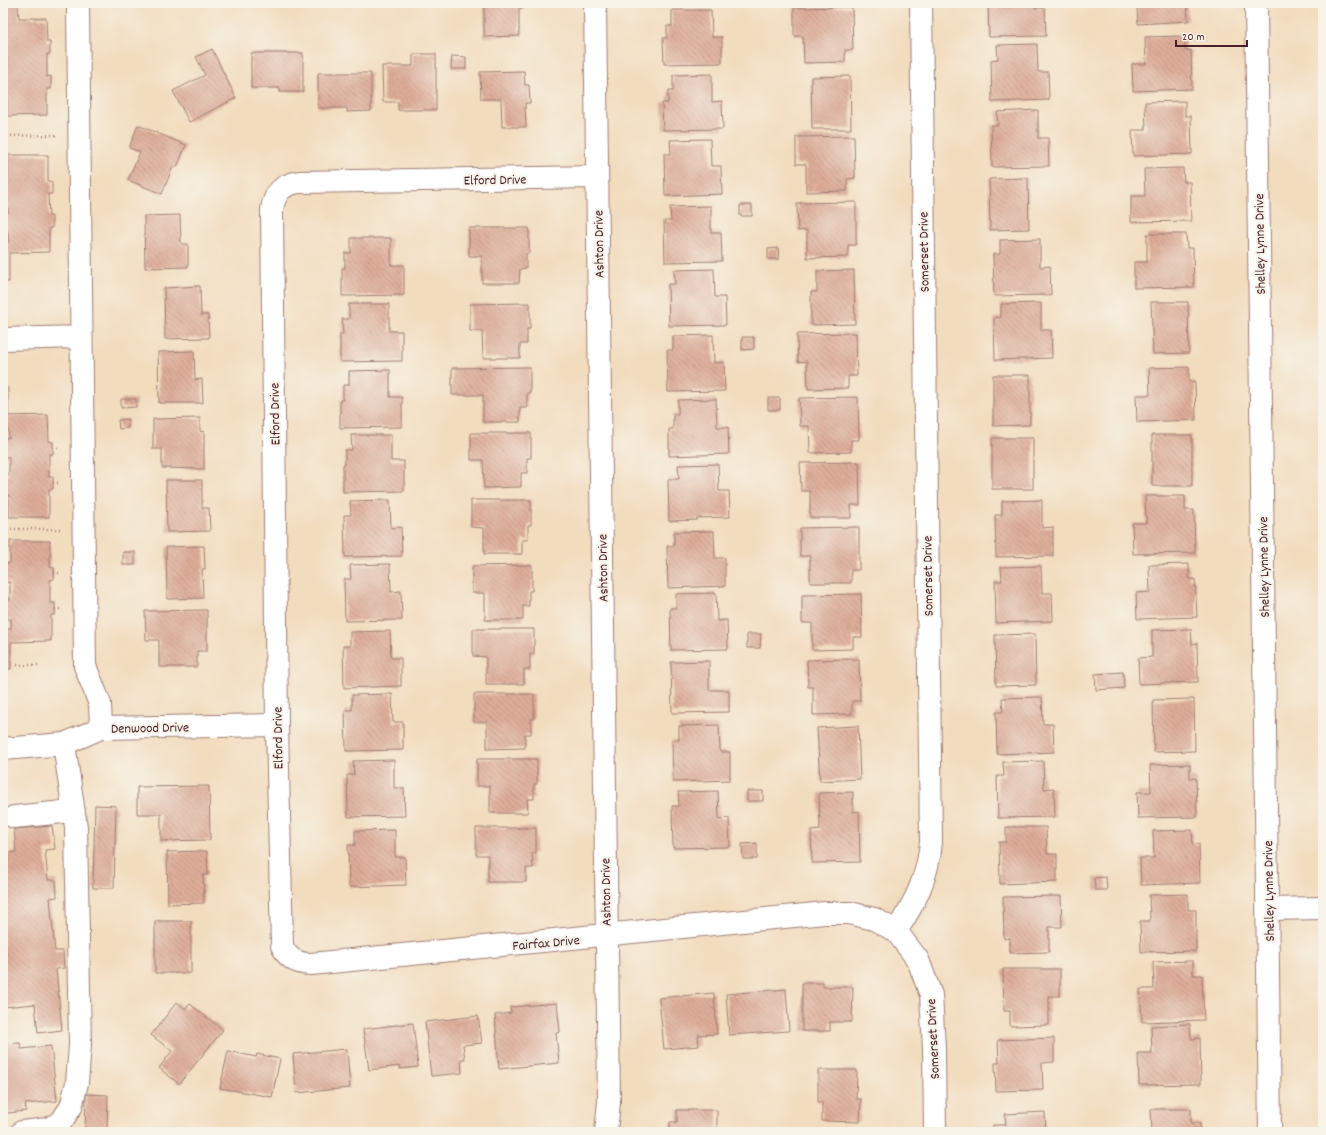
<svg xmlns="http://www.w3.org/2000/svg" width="1326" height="1135" font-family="Dekko,sans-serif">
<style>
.building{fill:url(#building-back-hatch)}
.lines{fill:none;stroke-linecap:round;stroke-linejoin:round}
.minor-casing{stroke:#9e7e74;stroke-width:24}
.path{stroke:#9e7e74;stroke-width:2.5;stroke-dasharray:1 3;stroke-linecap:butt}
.minor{stroke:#fff;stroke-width:22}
.labels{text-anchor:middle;stroke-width:4;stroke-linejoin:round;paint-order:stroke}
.street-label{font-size:14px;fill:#4a1f2b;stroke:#f7f3e8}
</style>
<defs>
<pattern id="building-back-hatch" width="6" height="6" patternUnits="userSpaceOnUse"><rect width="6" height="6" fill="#dead99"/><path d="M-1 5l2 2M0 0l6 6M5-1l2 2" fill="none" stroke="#b68c7d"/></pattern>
</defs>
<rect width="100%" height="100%" fill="#f7f3e8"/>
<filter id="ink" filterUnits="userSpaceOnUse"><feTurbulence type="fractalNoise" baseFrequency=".025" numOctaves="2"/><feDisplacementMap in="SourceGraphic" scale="8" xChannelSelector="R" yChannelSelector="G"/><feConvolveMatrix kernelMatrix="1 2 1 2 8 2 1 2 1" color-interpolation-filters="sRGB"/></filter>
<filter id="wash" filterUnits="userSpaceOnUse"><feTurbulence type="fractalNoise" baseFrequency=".012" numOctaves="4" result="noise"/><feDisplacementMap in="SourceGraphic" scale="16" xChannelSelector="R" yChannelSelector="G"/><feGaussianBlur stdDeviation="0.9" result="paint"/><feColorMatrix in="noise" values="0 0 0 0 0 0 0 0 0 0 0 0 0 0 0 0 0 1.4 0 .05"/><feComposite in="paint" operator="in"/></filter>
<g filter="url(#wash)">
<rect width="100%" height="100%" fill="#f2dcbe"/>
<g id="blocks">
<path class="building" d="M 3,3 L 18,3 L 19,18 L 46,18 L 47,42 L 50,42 L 50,54 L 47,54 L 47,77 L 51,76 L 51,89 L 47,89 L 47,115 L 7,116 L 7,94 L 3,94 L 3,75 L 7,75 L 7,58 L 3,58 L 3,39 L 6,39 L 6,18 L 3,19 Z
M 484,3 L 524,3 L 524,8 L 519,9 L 519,36 L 484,37 Z
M 988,3 L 1035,3 L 1035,8 L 1045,8 L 1046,36 L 989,37 Z
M 1144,3 L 1187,3 L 1188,21 L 1138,24 L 1137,6 L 1144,6 Z
M 852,7 L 853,50 L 845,50 L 845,62 L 804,63 L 803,36 L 794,36 L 794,8 Z
M 672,10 L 711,10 L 712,37 L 722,37 L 722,63 L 664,64 L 663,38 L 667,38 L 667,26 L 672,26 Z
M 1185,36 L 1185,51 L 1191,50 L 1192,89 L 1133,91 L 1132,64 L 1146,64 L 1145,37 Z
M 1037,44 L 1038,72 L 1048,72 L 1049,100 L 992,102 L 991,60 L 998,59 L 997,45 Z
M 212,49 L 236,98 L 189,122 L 173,91 L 205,75 L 196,57 Z
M 251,53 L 303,53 L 303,92 L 280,92 L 280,88 L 251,88 Z
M 413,54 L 436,54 L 436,110 L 398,110 L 398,102 L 383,102 L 382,66 L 413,66 Z
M 452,56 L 466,57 L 466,69 L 451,69 Z
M 524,71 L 525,85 L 529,85 L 530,103 L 525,103 L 526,127 L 502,127 L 501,99 L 481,99 L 480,72 Z
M 318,73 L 371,73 L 371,111 L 347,112 L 347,108 L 318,108 Z
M 712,74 L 712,102 L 722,101 L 723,129 L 663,130 L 662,103 L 668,103 L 668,91 L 673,91 L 673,75 Z
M 850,76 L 851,129 L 812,129 L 811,77 Z
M 1185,101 L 1185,116 L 1191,116 L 1192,154 L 1133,156 L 1132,130 L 1146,130 L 1145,102 Z
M 1038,110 L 1038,138 L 1048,138 L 1049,166 L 992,167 L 991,125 L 998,125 L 997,112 Z
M 138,125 L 186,145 L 177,167 L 173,166 L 162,194 L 128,180 L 140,152 L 129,148 Z
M 854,136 L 855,178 L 847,179 L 847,191 L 806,192 L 806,164 L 796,164 L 796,137 Z
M 710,139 L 711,166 L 721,166 L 722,194 L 665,196 L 664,154 L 671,154 L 670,140 Z
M 8,155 L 48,155 L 48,181 L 52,182 L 52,194 L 48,194 L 49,216 L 52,216 L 52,228 L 49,228 L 49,252 L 9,253 L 9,282 L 3,282 L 3,242 L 9,242 L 8,232 L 3,233 L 3,214 L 8,213 L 8,197 L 3,197 L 3,178 L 8,178 Z
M 1183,168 L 1184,182 L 1190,182 L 1191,221 L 1131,222 L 1131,196 L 1145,196 L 1144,169 Z
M 1028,178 L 1029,229 L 990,230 L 989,179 Z
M 856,202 L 856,245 L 848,245 L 848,257 L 807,258 L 807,230 L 798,231 L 797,203 Z
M 740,205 L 752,205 L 752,216 L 740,216 Z
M 711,206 L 711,233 L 721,233 L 722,261 L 665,262 L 664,221 L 671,221 L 670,207 Z
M 180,215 L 181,244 L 188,244 L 188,267 L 145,268 L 144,216 Z
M 469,228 L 529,228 L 529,253 L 526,254 L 526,268 L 520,269 L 519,283 L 482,283 L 482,256 L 469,256 Z
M 1147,234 L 1186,234 L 1187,248 L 1193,248 L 1194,287 L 1134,288 L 1134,262 L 1147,262 Z
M 351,238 L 391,238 L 391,265 L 404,265 L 404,295 L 342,296 L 342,268 L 345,268 L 345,253 L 351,253 Z
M 1040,239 L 1040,267 L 1050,266 L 1051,295 L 994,296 L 993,254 L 1000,254 L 1000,240 Z
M 778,248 L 779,259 L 768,259 L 768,249 Z
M 714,269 L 715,297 L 725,297 L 726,325 L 669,326 L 668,284 L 675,284 L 674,270 Z
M 854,270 L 855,324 L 811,325 L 811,292 L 817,292 L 817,271 Z
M 200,286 L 201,315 L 208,315 L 209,338 L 165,339 L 164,288 Z
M 1151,302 L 1188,302 L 1189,353 L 1153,354 Z
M 530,303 L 530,329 L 527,329 L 527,344 L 520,344 L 520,358 L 483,358 L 482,331 L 470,331 L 470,304 Z
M 1041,303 L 1041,330 L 1051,330 L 1052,358 L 995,360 L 994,318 L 1001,317 L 1001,304 Z
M 349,304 L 389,304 L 389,331 L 402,331 L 402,361 L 340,362 L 340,334 L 343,334 L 342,319 L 349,319 Z
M 856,333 L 857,376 L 848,376 L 848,388 L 808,389 L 807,361 L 798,362 L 797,334 Z
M 713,335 L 714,363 L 724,362 L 725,391 L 668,392 L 667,350 L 673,350 L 673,336 Z
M 742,337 L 754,337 L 754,349 L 742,350 Z
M 194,351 L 195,380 L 202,379 L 203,403 L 159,403 L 158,352 Z
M 530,367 L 530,393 L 527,393 L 527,408 L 520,408 L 520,422 L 483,422 L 483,395 L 452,395 L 452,368 Z
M 1189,367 L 1189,382 L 1195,381 L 1196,420 L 1137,422 L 1136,395 L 1150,395 L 1149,368 Z
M 390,370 L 390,397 L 402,397 L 402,427 L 340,428 L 340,400 L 343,400 L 343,385 L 349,385 L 349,371 Z
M 993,375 L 1030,375 L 1030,425 L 993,426 Z
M 3,388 L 8,388 L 8,416 L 48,415 L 49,441 L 53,442 L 53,454 L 49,454 L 49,477 L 53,477 L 53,489 L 49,489 L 49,517 L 9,517 L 9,495 L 4,494 L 4,475 L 9,476 L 9,457 L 4,457 L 3,438 L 9,438 L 8,428 L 3,428 Z
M 858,397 L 859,440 L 851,440 L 851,452 L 810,453 L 809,426 L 800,426 L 799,398 Z
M 768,398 L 780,398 L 780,410 L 768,410 Z
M 121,399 L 136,399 L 136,407 L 121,408 Z
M 716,399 L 717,427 L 728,427 L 729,454 L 669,456 L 669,429 L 673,429 L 673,414 L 678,414 L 678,400 Z
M 200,418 L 200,431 L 204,432 L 204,469 L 162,468 L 162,449 L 153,449 L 153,419 Z
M 128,419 L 128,428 L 119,429 L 118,420 Z
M 471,433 L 531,433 L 531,458 L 527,458 L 527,473 L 521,473 L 521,487 L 484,488 L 483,460 L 471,460 Z
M 351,435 L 391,435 L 391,461 L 404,461 L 404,491 L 343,492 L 343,465 L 345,465 L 345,450 L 352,450 Z
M 1152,435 L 1192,435 L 1192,486 L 1152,486 Z
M 992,438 L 1033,438 L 1033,489 L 992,489 Z
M 859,462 L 860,505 L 851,505 L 851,518 L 810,518 L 810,491 L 801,491 L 800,463 Z
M 718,464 L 719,491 L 729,491 L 730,517 L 697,518 L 697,520 L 669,521 L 668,479 L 679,479 L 678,465 Z
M 166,480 L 202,480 L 202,508 L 209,508 L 210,531 L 167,532 Z
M 1145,496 L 1185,496 L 1185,510 L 1194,510 L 1195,553 L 1133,554 L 1132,523 L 1146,523 Z
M 390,500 L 391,528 L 401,527 L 402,556 L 345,557 L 344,515 L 351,515 L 350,501 Z
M 471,500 L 531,500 L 531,525 L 528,525 L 528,540 L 522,540 L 522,554 L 484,554 L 484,528 L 471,527 Z
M 1042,500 L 1042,528 L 1053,527 L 1053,556 L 996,557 L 995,515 L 1002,515 L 1002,501 Z
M 859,527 L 859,570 L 851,570 L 851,583 L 810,583 L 810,556 L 800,556 L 800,528 Z
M 714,531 L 715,558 L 725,558 L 725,586 L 668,588 L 667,546 L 674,546 L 674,532 Z
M 10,541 L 50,541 L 50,567 L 54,568 L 54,579 L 50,580 L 50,603 L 55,603 L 55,615 L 51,615 L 51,641 L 11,642 L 11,669 L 3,669 L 3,629 L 11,629 L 11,619 L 6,619 L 5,600 L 10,600 L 10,582 L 5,583 L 5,564 L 10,563 Z
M 204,546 L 205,569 L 202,569 L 203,598 L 167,599 L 166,547 Z
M 123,552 L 135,552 L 135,565 L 123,565 Z
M 390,564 L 391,592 L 401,591 L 402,620 L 345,621 L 344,579 L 351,579 L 350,565 Z
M 1189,564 L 1189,579 L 1195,579 L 1197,617 L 1137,619 L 1136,593 L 1150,592 L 1149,565 Z
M 532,565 L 532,591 L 529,591 L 529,606 L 523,606 L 523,620 L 485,620 L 485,593 L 472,593 L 472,566 Z
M 1041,566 L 1042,593 L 1052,593 L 1053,621 L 996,623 L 995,581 L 1002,581 L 1001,567 Z
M 716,593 L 717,621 L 727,620 L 728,649 L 671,650 L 670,608 L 676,608 L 676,594 Z
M 861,594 L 862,637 L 853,637 L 853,649 L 812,650 L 812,623 L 802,623 L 802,595 Z
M 207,610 L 207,651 L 197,651 L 197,667 L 159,667 L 159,640 L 146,640 L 145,611 Z
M 473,629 L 534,629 L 534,654 L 530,654 L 530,669 L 524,669 L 524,684 L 486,684 L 486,657 L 473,656 Z
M 1191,629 L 1192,644 L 1197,643 L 1198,682 L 1139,684 L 1138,658 L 1152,657 L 1152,630 Z
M 390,631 L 391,658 L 401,658 L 401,686 L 344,688 L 343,646 L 350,646 L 350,632 Z
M 747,634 L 761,634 L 760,648 L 747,648 Z
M 1035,634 L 1036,685 L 996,686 L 995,635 Z
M 859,659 L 860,701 L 852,701 L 852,714 L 813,715 L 813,687 L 808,687 L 807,660 Z
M 709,661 L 709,690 L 729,690 L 729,712 L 672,713 L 671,662 Z
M 1123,672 L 1124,688 L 1096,690 L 1095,674 Z
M 392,694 L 393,722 L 403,722 L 403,750 L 346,751 L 345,710 L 352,710 L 352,695 Z
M 474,694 L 534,694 L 534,719 L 531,719 L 531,734 L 525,734 L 525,748 L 487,749 L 487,722 L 474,722 Z
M 1042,697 L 1043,724 L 1053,724 L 1054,752 L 997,754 L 996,712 L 1003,712 L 1002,698 Z
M 1194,699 L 1195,751 L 1154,752 L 1153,700 Z
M 719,725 L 720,752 L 730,752 L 730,780 L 673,782 L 672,740 L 679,740 L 679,726 Z
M 858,726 L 860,779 L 820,781 L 817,728 Z
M 477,759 L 537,759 L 537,784 L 534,784 L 534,799 L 527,799 L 528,813 L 490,813 L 490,786 L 477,786 Z
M 394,760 L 394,788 L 404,788 L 405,816 L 348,817 L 347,775 L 354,775 L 353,761 Z
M 1043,761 L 1044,789 L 1054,788 L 1055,817 L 998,818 L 997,776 L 1004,776 L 1003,762 Z
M 1190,764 L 1190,778 L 1196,778 L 1197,817 L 1138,818 L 1137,792 L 1151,792 L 1150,765 Z
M 209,786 L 210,840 L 161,841 L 161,814 L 137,814 L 137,787 Z
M 718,791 L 719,819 L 729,818 L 730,847 L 673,848 L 672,806 L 679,806 L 678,792 Z
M 747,791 L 763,791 L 763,801 L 747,801 Z
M 853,792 L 853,812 L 859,811 L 860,862 L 812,863 L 811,831 L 820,830 L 819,793 Z
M 95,805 L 116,806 L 114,888 L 93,888 Z
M 52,826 L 55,849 L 45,850 L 48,880 L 56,880 L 57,897 L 50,898 L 55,951 L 63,951 L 64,968 L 56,969 L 62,1030 L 38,1033 L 35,1004 L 3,1007 L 3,854 L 16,852 L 14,829 Z
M 1006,827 L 1046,827 L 1047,854 L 1057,854 L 1057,882 L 1000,884 L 999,842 L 1006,842 Z
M 476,828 L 536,828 L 536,853 L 532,853 L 533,868 L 526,868 L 526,882 L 488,882 L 488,855 L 476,855 Z
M 395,830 L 395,857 L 405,857 L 406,885 L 349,887 L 348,845 L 355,845 L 355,831 Z
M 1192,830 L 1193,845 L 1199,844 L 1200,883 L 1141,885 L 1140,858 L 1154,858 L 1153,831 Z
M 757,843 L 757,859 L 743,859 L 742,844 Z
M 207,851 L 208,875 L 203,875 L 204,903 L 168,904 L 167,852 Z
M 1106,877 L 1107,890 L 1095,890 L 1094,878 Z
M 1188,894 L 1188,910 L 1196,910 L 1196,951 L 1141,952 L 1140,921 L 1150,921 L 1149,895 Z
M 1061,896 L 1062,927 L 1049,927 L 1049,952 L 1010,953 L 1010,938 L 1004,939 L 1003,897 Z
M 155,921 L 191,921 L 191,973 L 155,973 Z
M 1193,961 L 1193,975 L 1202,975 L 1204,1020 L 1142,1022 L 1140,989 L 1154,989 L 1153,962 Z
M 1003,969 L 1060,969 L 1060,996 L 1049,996 L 1049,1025 L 1010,1026 L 1010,1011 L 1004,1011 Z
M 802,983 L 823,983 L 823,987 L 853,987 L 852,1022 L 830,1022 L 830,1031 L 802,1031 Z
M 786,989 L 789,1031 L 729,1035 L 726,994 Z
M 714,993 L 717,1034 L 698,1035 L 699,1046 L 664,1049 L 659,998 Z
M 177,1002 L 185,1009 L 190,1004 L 223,1030 L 179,1084 L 159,1068 L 172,1051 L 151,1035 Z
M 557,1003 L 560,1032 L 556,1033 L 559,1063 L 499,1069 L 495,1015 L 511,1013 L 510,1007 Z
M 478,1016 L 482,1043 L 463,1045 L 465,1059 L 461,1059 L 462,1073 L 431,1076 L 425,1022 Z
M 413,1023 L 418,1067 L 400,1069 L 400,1066 L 369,1070 L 363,1029 Z
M 1190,1024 L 1191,1039 L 1200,1038 L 1201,1084 L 1139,1085 L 1138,1053 L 1152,1053 L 1151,1026 Z
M 1054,1038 L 1054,1062 L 1042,1063 L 1043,1090 L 996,1091 L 995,1063 L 999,1063 L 998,1040 Z
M 20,1043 L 21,1049 L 51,1046 L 57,1101 L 25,1104 L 26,1111 L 7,1113 L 6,1106 L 3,1106 L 3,1044 Z
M 347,1049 L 350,1088 L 296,1093 L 293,1054 Z
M 228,1051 L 256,1057 L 257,1054 L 280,1059 L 272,1097 L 220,1088 Z
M 818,1070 L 857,1070 L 856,1099 L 861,1099 L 860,1122 L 822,1121 L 822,1102 L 818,1102 Z
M 86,1094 L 108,1095 L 107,1132 L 85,1132 Z
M 1151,1109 L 1191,1109 L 1191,1123 L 1200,1123 L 1200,1132 L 1152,1132 Z
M 677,1110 L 717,1110 L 717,1132 L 670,1132 L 670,1122 L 677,1122 Z
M 1045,1112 L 1046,1132 L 993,1132 L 993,1125 L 1006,1125 L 1005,1114 Z"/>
</g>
</g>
<g filter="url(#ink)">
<use href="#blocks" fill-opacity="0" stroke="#9e7e74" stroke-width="1"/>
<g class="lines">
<defs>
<path id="minor" d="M 78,3 L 85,666 L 100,704 L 101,728
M 595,3 L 609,1102 L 606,1132
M 1256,3 L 1270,1132
M 597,177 L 299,182 C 281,185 275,193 272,209 L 277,725 L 282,946 C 288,959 297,964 311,964 L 825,913 L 850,913 L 874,919 L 896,931 L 918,960 L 931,995 L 934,1048 L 935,1132
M 3,339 L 81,337
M 3,749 L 64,744 L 101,728 L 277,725
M 14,817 L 73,811
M 1268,909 L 1323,908
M 896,931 C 915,903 928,877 931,842 L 921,3
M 22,1132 L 48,1129 L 61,1122 L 71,1107 L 77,1083 L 80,1045 L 76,827 L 64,744"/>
</defs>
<use href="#minor" class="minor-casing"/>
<path class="path" d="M 3,136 L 56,135
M 53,448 L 60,448
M 53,483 L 60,483
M 3,485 L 4,485
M 3,529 L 60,529
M 3,573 L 5,573
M 54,573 L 61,573
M 55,609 L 62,609
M 3,610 L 5,610
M 17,665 L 41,665"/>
<use href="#minor" class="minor"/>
</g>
</g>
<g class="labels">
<g class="street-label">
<text transform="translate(495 179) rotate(-1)" y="5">Elford Drive</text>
<text transform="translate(598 244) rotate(-91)" y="5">Ashton Drive</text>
<text transform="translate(1259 244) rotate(-91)" y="5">Shelley Lynne Drive</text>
<text transform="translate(923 252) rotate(-91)" y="5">Somerset Drive</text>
<text transform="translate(274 414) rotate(-91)" y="5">Elford Drive</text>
<text transform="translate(1263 567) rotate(-91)" y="5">Shelley Lynne Drive</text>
<text transform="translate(602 568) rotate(-91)" y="5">Ashton Drive</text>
<text transform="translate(927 576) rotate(-91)" y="5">Somerset Drive</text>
<text transform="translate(150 727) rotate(-1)" y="5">Denwood Drive</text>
<text transform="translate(277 738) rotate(-91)" y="5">Elford Drive</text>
<text transform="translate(1268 891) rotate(-91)" y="5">Shelley Lynne Drive</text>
<text transform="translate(605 892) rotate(-91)" y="5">Ashton Drive</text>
<text transform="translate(546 942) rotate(-5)" y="5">Fairfax Drive</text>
<text transform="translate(932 1039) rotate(-93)" y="5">Somerset Drive</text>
</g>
</g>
<rect width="1326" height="1135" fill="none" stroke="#f7f3e8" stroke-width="16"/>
<path d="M1176 40v6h71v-6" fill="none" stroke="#4a1f2b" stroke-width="2"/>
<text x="1182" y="40" font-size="12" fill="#4a1f2b" stroke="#f7f3e8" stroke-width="3" paint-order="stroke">20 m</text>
</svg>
